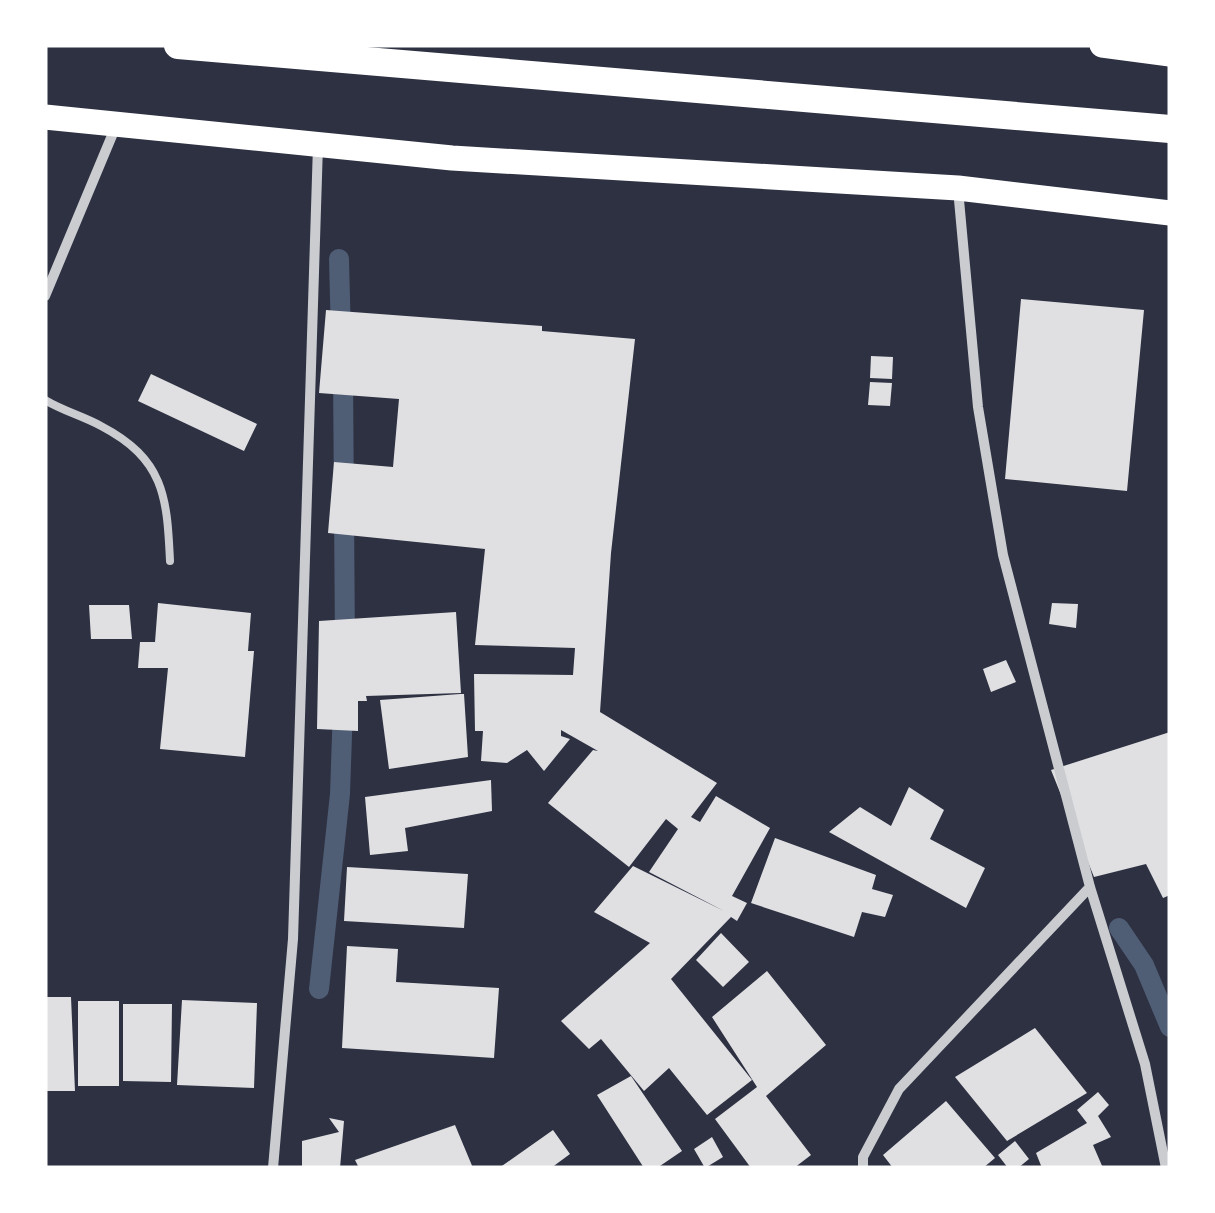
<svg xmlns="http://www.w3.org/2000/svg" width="1215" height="1213" font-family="Rubik,sans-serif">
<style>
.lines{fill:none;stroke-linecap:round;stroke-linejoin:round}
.stream{stroke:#4f5d75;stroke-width:20}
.building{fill:#e0e0e3}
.service{stroke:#caccd0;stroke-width:8}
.minor{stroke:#caccd0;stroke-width:10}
.primary{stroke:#fff;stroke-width:25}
.trunk{stroke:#fff;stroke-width:28}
</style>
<rect width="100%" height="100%" fill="#2d3142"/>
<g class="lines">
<path class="stream" d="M 339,259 L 341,337
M 343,371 L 345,647
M 1119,928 L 1144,965 L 1170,1027
M 319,989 L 340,794 L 343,706"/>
</g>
<path class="building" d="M 1021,299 L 1144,310 L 1127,491 L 1005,479 Z
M 326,310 L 542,326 L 542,331 L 635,339 L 611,553 L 600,712 L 717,783 L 691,817 L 700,822 L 716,796 L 770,828 L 732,896 L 747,903 L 737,921 L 731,917 L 671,979 L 752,1080 L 707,1115 L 669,1068 L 644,1091 L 601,1039 L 589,1049 L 561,1021 L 650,943 L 594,912 L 633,866 L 724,911 L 649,872 L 678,829 L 666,819 L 629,867 L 548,803 L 593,750 L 598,751 L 561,730 L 561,736 L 570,739 L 544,771 L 527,750 L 507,763 L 481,761 L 483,731 L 475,731 L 474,674 L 573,675 L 575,648 L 475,645 L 485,549 L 328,533 L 334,462 L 393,467 L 399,399 L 319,393 Z
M 871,356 L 893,357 L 892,379 L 870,378 Z
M 151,374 L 257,424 L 244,451 L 138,401 Z
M 870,382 L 892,383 L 890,406 L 868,405 Z
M 158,603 L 251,613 L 248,651 L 254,651 L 245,757 L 160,749 L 168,668 L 138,668 L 140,642 L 155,642 Z
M 1052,603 L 1078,604 L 1076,628 L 1049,624 Z
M 89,605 L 129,605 L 132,639 L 91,639 Z
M 456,612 L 461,693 L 366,696 L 367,701 L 358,701 L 358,731 L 317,729 L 319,621 Z
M 1006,660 L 1016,682 L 991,692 L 983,669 Z
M 460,694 L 464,694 L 468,757 L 389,769 L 380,700 Z
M 1170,732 L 1170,895 L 1163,898 L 1146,864 L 1094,877 L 1051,770 Z
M 491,780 L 492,811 L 405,828 L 408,851 L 370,855 L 365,797 Z
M 909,787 L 944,810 L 930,839 L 985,868 L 966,908 L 829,832 L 860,807 L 891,826 Z
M 775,838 L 876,875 L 872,889 L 893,895 L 885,917 L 862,912 L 854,937 L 751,903 Z
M 347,867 L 468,874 L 464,928 L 344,921 Z
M 721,933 L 749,962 L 723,987 L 696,960 Z
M 347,946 L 398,949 L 396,982 L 499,988 L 494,1058 L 342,1048 Z
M 767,971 L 826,1045 L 766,1096 L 811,1155 L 794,1168 L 751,1168 L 715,1119 L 757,1087 L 712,1017 Z
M 45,997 L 71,997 L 75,1091 L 45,1091 Z
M 182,1000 L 257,1003 L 254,1088 L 177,1085 Z
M 78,1001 L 119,1001 L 119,1086 L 78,1086 Z
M 123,1004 L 172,1004 L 171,1082 L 123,1081 Z
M 1035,1028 L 1087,1093 L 1007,1141 L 955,1077 Z
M 631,1076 L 682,1151 L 657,1168 L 644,1168 L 597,1095 Z
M 1098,1092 L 1109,1105 L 1098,1116 L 1111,1137 L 1093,1145 L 1103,1168 L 1042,1168 L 1036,1153 L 1087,1123 L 1077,1110 Z
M 946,1101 L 995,1158 L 983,1168 L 893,1168 L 883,1155 Z
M 329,1118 L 344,1121 L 340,1168 L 302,1168 L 302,1141 L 339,1132 Z
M 455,1125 L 473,1168 L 359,1168 L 355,1160 Z
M 553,1130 L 570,1154 L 551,1168 L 499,1168 Z
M 712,1137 L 723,1157 L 705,1168 L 694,1149 Z
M 1015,1141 L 1029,1159 L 1018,1168 L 1008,1168 L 998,1155 Z"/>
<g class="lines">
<path class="service" d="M 45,400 C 63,411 83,416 101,426 C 164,459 167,496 170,561"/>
<path class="minor" d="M 958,189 L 978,407 L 1003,555 L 1090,887 L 1145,1064 L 1166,1168
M 45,296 L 116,126
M 273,1168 L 293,939 L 318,145
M 863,1168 L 863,1157 L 899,1089 L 1090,887"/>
<path class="primary" d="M 1102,45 L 1170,54
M 45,117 L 452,158 L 958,188 L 1170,213"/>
<path class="trunk" d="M 178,45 L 1170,129"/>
</g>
<rect width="1215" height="1213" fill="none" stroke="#ffffff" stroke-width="95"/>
</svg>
